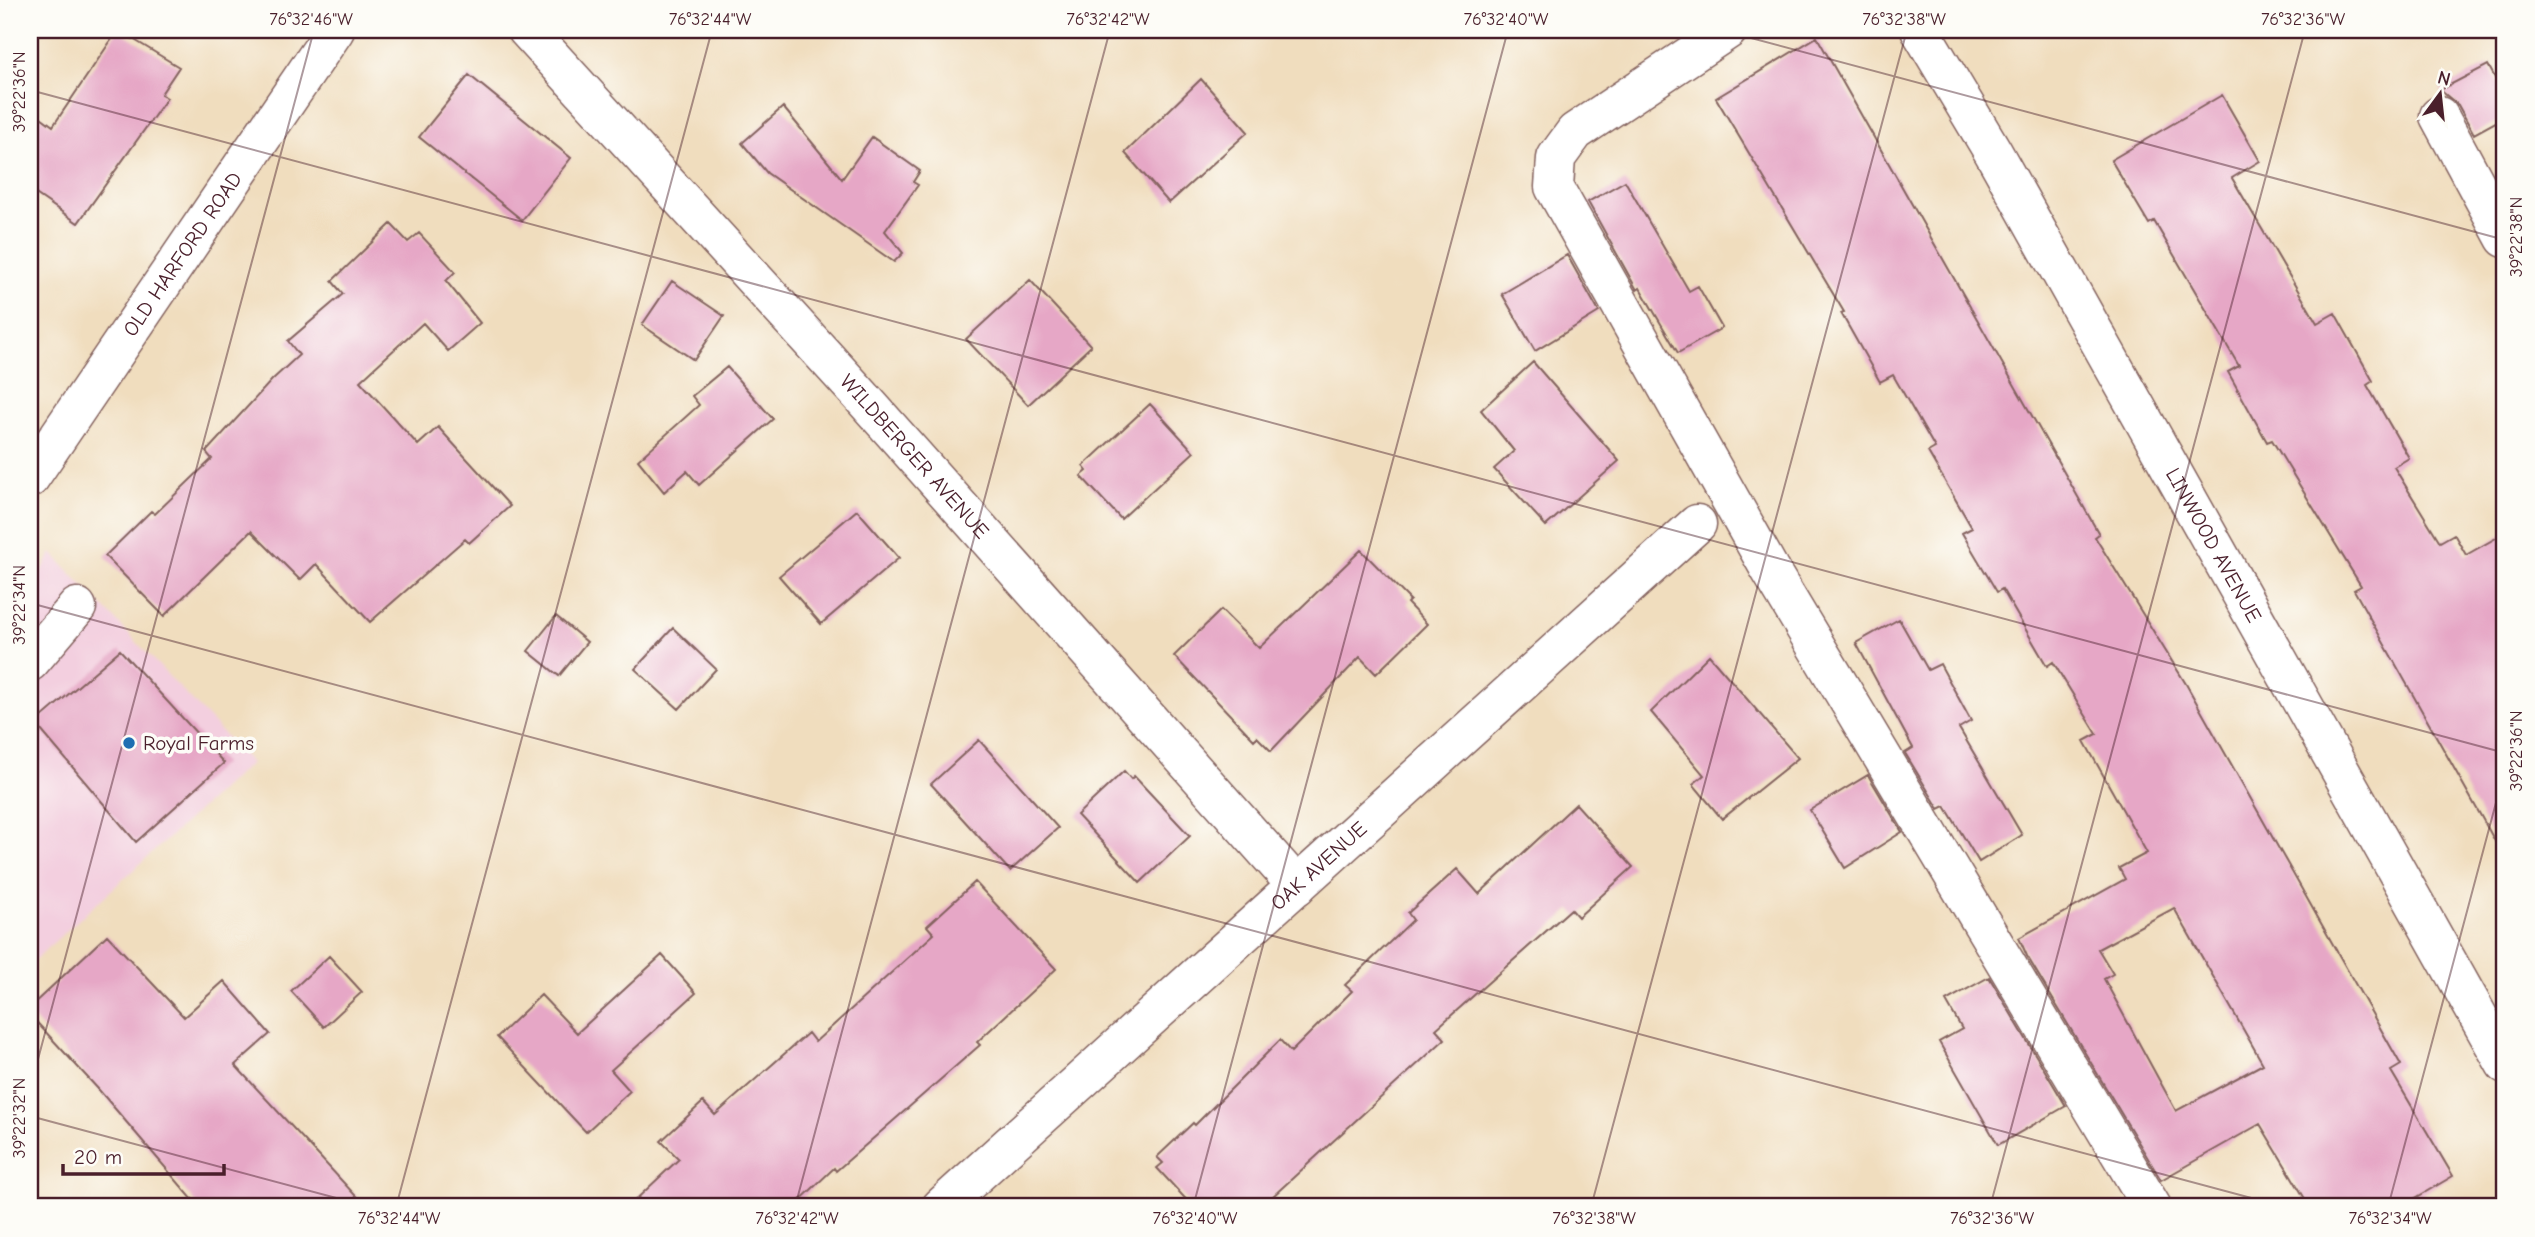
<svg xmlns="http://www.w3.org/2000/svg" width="2535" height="1237" font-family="'Comic Neue',sans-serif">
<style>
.built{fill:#f3cfdf}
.building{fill:#e6a7c6;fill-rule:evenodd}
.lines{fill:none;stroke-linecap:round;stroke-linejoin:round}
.minor-casing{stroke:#84625e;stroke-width:41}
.minor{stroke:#fff;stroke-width:38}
.ticks{fill:none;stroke:#4a1f2b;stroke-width:2;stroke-opacity:0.45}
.poi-dot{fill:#1f6fb2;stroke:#fdfcf7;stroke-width:2.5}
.labels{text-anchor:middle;stroke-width:7;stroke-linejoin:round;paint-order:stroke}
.street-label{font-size:21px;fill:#4a1f2b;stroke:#fdfcf7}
.poi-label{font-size:21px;fill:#4a1f2b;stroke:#fdfcf7;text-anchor:start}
.neatline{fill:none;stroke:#4a1f2b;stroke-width:2.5}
.ticks-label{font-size:18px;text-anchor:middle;fill:#4a1f2b}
</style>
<rect width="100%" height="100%" fill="#fdfcf7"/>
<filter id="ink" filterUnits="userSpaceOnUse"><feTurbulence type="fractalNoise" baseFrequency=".0143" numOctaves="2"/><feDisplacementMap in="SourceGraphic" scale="14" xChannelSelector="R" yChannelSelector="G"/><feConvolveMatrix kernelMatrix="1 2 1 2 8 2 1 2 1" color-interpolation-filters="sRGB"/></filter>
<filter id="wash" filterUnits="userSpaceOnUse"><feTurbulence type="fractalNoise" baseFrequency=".00686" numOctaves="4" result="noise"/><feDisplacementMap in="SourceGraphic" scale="28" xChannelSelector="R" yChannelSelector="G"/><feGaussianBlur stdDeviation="1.57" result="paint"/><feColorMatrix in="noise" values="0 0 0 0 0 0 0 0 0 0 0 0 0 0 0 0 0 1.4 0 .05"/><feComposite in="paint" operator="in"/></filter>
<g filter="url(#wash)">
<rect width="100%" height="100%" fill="#f0ddbe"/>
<path class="built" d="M 52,553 L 251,763 L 30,964 L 30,591 Z"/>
<g id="blocks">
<path class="building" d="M 118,30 L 179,67 L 161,94 L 167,98 L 78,223 L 30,190 L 30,109 L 53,126 Z
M 1817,37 L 2099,534 L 2095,537 L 2186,684 L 2401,1065 L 2391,1071 L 2453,1176 L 2400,1207 L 2310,1207 L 2260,1124 L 2161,1180 L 2027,956 L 2019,938 L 2125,879 L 2119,868 L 2147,853 L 2084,741 L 2097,734 L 2053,662 L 2047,666 L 2002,589 L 1997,592 L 1962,533 L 1972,528 L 1928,452 L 1935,448 L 1893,375 L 1880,382 L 1841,313 L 1844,312 L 1716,98 ZM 2174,908 L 2263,1064 L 2176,1111 L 2104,979 L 2113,974 L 2098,949 Z
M 2488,65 L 2505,96 L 2505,117 L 2474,134 L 2458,105 L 2440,90 Z
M 469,75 L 571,158 L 522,220 L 419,137 Z
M 1201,79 L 1248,132 L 1169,203 L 1125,153 Z
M 2222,95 L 2260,161 L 2232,178 L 2317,323 L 2335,313 L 2373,381 L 2367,385 L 2409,458 L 2394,467 L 2440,542 L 2454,534 L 2466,555 L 2505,533 L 2505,859 L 2354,590 L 2361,586 L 2272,440 L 2267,442 L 2228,372 L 2239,366 L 2154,221 L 2149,224 L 2111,160 Z
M 783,107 L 842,179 L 872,137 L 920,171 L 913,182 L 918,185 L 885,231 L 903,253 L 894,262 L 767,173 L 742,143 Z
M 1625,181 L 1689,291 L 1698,286 L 1722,328 L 1678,353 L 1640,288 L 1637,290 L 1588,202 Z
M 391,224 L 408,242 L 419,233 L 455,272 L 446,281 L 480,323 L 448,351 L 423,323 L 360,381 L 418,445 L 438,427 L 510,506 L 469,543 L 465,539 L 370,622 L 316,564 L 300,580 L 251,531 L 164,616 L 105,556 L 151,511 L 155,514 L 212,459 L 206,452 L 272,380 L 299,355 L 288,341 L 343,294 L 332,281 Z
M 1567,255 L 1599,312 L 1535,351 L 1502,294 Z
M 1030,280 L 1091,346 L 1028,405 L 966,339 Z
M 672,281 L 724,316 L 694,360 L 642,325 Z
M 1533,362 L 1619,461 L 1546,526 L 1494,469 L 1514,451 L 1481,410 Z
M 727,367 L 773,419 L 699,485 L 687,471 L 664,492 L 638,460 L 699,405 L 692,396 Z
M 1150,404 L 1194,452 L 1121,519 L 1081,476 L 1087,471 L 1083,466 Z
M 857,510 L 899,558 L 821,624 L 779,576 Z
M 1361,550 L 1410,600 L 1407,603 L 1427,624 L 1376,674 L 1360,657 L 1271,751 L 1257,737 L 1254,740 L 1174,656 L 1221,610 L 1259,648 Z
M 556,616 L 587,642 L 559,676 L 528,651 Z
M 1899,619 L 1928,670 L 1940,664 L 1971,721 L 1959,728 L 2022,835 L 1979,862 L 1945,806 L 1939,809 L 1905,753 L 1913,748 L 1856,643 Z
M 673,628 L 716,669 L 679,709 L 635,669 Z
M 120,650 L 224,763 L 136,842 L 35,723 Z
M 1709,655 L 1798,758 L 1722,819 L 1693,784 L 1704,775 L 1651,712 Z
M 979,740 L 1058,828 L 1010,871 L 931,784 Z
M 1124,771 L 1131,779 L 1134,776 L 1190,836 L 1140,883 L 1077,815 Z
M 1868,775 L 1902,832 L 1845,868 L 1810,810 Z
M 1576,804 L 1633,867 L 1578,917 L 1571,909 L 1436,1029 L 1445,1039 L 1261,1207 L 1193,1207 L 1157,1168 L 1163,1163 L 1157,1157 L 1193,1123 L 1195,1125 L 1280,1040 L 1291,1052 L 1352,991 L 1345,985 L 1413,920 L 1408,913 L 1457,869 L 1479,894 Z
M 975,882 L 1056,969 L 977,1042 L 980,1045 L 836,1171 L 834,1168 L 793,1207 L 628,1207 L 679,1159 L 661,1141 L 703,1102 L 715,1115 L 808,1033 L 815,1042 L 934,934 L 927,926 Z
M 107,935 L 184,1017 L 224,981 L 270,1034 L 235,1065 L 366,1207 L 199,1207 L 99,1090 L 30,1015 L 30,1007 Z
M 662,955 L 696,993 L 611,1070 L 630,1091 L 586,1132 L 497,1037 L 541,995 L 577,1033 Z
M 329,956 L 362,992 L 324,1027 L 291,991 Z
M 1989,977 L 2066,1106 L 1998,1145 L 1939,1042 L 1962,1029 L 1946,1001 Z"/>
</g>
</g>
<g filter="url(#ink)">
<use href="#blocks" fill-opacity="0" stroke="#84625e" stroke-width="2"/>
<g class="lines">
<defs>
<g id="minor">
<path id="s1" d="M 527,30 L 861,396 L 1297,886"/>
<path d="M 1728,30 L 1575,132 L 1556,158 L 1554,187 L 1769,568 L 2152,1207"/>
<path id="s2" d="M 1920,30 L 1993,152 L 2505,1064"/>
<path d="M 2439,116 L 2505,238"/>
<path id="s3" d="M 30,478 L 335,30"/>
<path d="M 30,662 L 77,607"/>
<path id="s4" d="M 941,1207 L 1697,524"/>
</g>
</defs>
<use href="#minor" class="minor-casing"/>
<use href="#minor" class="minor"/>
</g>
</g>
<path class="ticks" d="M 1721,30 L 2505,240M 30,90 L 2505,753M 30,603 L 2285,1207M 30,1089 L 314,30M 30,1116 L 370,1207M 396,1207 L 712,30M 795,1207 L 1110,30M 1193,1207 L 1508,30M 1591,1207 L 1907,30M 1990,1207 L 2305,30M 2388,1207 L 2505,769"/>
<circle class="poi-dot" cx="129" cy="743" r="7"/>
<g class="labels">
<g class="street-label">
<text dy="7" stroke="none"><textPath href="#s3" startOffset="271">OLD HARFORD ROAD</textPath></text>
<text dy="7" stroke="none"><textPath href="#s1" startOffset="576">WILDBERGER AVENUE</textPath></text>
<text dy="7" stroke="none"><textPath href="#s2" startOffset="593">LINWOOD AVENUE</textPath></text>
<text dy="7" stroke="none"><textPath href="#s4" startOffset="509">OAK AVENUE</textPath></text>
</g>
<g class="poi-label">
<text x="143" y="750">Royal Farms</text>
</g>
</g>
<rect width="2535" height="1237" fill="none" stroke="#fdfcf7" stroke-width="77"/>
<g transform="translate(2440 94) rotate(15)" stroke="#fdfcf7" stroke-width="5" paint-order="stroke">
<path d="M0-5L12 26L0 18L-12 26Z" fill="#4a1f2b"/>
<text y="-10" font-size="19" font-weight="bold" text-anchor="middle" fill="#4a1f2b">N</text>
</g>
<path d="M63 1164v10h161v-10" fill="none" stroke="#4a1f2b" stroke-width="3.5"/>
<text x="74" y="1164" font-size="21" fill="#4a1f2b" stroke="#fdfcf7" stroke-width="5" paint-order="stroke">20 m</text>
<rect x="38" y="38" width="2458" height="1160" class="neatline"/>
<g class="ticks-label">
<text x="311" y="25">76°32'46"W</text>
<text x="710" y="25">76°32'44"W</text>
<text x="1108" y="25">76°32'42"W</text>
<text x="1506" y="25">76°32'40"W</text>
<text x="1904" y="25">76°32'38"W</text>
<text x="2303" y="25">76°32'36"W</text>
<text transform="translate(19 92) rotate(-90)" y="6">39°22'36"N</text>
<text transform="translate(2516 237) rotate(-90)" y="6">39°22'38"N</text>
<text transform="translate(19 605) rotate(-90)" y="6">39°22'34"N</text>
<text transform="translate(2516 751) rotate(-90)" y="6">39°22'36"N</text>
<text transform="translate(19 1118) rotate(-90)" y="6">39°22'32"N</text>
<text x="399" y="1224">76°32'44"W</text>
<text x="797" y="1224">76°32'42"W</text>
<text x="1195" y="1224">76°32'40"W</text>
<text x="1594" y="1224">76°32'38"W</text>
<text x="1992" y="1224">76°32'36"W</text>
<text x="2390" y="1224">76°32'34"W</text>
</g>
</svg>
